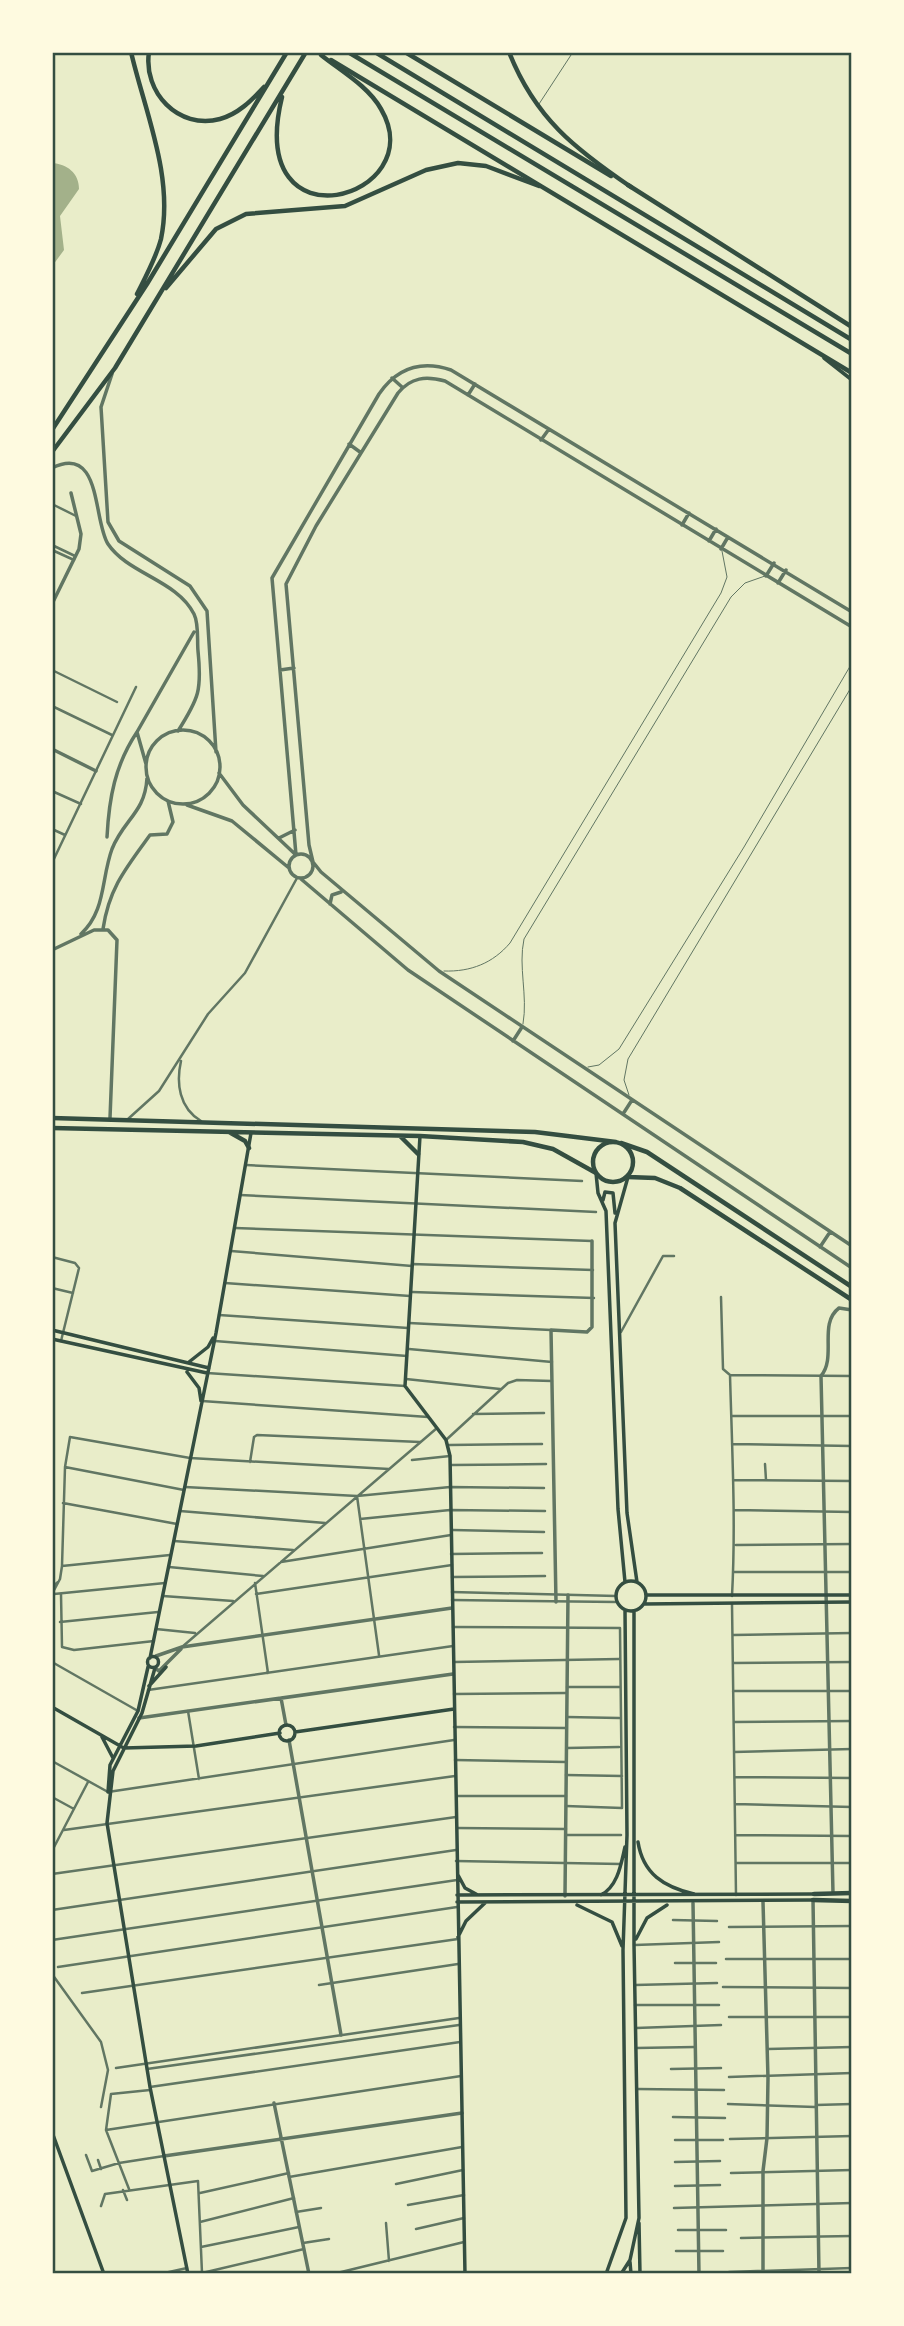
<svg xmlns="http://www.w3.org/2000/svg" width="904" height="2326" font-family="Signika,sans-serif">
<style>
.water{fill:#a3b18a}
.lines{fill:none;stroke-linecap:round;stroke-linejoin:round}
.service{stroke:#617663;stroke-width:1}
.minor{stroke:#617663;stroke-width:2.5}
.tertiary{stroke:#617663;stroke-width:3.5}
.secondary{stroke:#344e41;stroke-width:3.5}
.primary{stroke:#344e41;stroke-width:4.5}
.trunk{stroke:#344e41;stroke-width:4.5}
.neatline{fill:none;stroke:#344e41;stroke-width:2.5}
</style>
<rect width="100%" height="100%" fill="#e9edc9"/>
<path class="water" d="M 52,163 C 67,164 79,173 79,189 L 60,216 L 64,250 L 53,265 Z"/>
<g class="lines">
<path class="service" d="M 539,104 L 573,52
M 444,971 C 471,972 493,963 510,943 L 721,593 L 727,577 L 722,551
M 523,1024 C 528,995 518,967 524,939 L 731,597 L 745,583 L 765,576
M 588,1067 L 599,1065 L 619,1049 L 744,847 L 852,663
M 629,1095 L 624,1080 L 628,1059 L 852,686"/>
<path class="minor" d="M 52,504 L 76,516
M 52,545 L 75,556
M 52,550 L 74,560
M 52,670 L 117,702
M 52,706 L 112,735
M 52,791 L 81,804
M 52,829 L 65,835
M 52,863 L 136,687
M 181,1061 C 176,1083 179,1108 201,1121
M 128,1119 L 159,1091 L 208,1014 L 245,973 L 297,878
M 246,1165 L 582,1181
M 240,1195 L 596,1212
M 235,1228 L 592,1241
M 231,1251 L 412,1266
M 52,1257 L 75,1263 L 79,1268 L 61,1341
M 412,1264 L 593,1270
M 225,1283 L 410,1296
M 52,1288 L 73,1293
M 412,1292 L 594,1298
M 721,1297 L 723,1369 L 730,1375 C 732,1449 736,1522 732,1596
M 219,1315 L 408,1328
M 409,1323 L 551,1330
M 621,1332 L 663,1256 L 674,1256
M 215,1341 L 407,1356
M 409,1349 L 552,1362
M 207,1373 L 405,1386
M 730,1375 L 852,1376
M 406,1379 L 500,1389
M 202,1401 L 428,1417
M 473,1414 L 544,1413
M 732,1416 L 852,1416
M 446,1440 L 508,1383 L 517,1380 L 552,1381
M 732,1444 L 852,1446
M 449,1445 L 542,1444
M 412,1460 L 450,1456
M 250,1462 L 254,1437 L 257,1435 L 420,1442
M 765,1464 L 766,1480
M 451,1465 L 546,1464
M 65,1467 L 184,1490
M 733,1480 L 852,1481
M 185,1487 L 357,1496 L 450,1487 L 544,1488
M 357,1496 L 379,1655
M 63,1503 L 177,1524
M 734,1510 L 852,1512
M 180,1511 L 325,1523
M 360,1519 L 450,1510 L 545,1511
M 453,1530 L 544,1532
M 174,1541 L 293,1550
M 736,1545 L 852,1544
M 451,1554 L 542,1553
M 281,1562 L 451,1535
M 62,1566 L 170,1555
M 169,1567 L 263,1576
M 733,1572 L 852,1572
M 452,1577 L 545,1576
M 255,1583 L 268,1673
M 52,1587 L 58,1582
M 452,1592 L 616,1596
M 52,1594 L 60,1579 L 62,1566 L 65,1467 L 70,1437 L 190,1458 L 389,1469
M 54,1594 L 165,1583
M 61,1594 L 62,1647 L 74,1650 L 154,1641
M 256,1594 L 452,1565
M 163,1596 L 233,1601
M 452,1600 L 617,1602
M 732,1604 L 736,1895
M 60,1622 L 158,1612
M 453,1627 L 620,1628 L 622,1808 L 566,1806
M 156,1629 L 195,1633
M 733,1635 L 852,1633
M 182,1647 L 437,1428
M 52,1662 L 138,1711
M 454,1662 L 619,1659
M 733,1663 L 852,1662
M 567,1687 L 620,1687
M 148,1690 L 453,1646
M 733,1691 L 852,1691
M 454,1694 L 566,1693
M 188,1711 L 199,1779
M 567,1717 L 619,1718
M 734,1722 L 852,1721
M 454,1727 L 566,1728
M 567,1748 L 619,1747
M 734,1752 L 852,1749
M 455,1760 L 566,1762
M 52,1761 L 108,1792 L 454,1740
M 566,1775 L 622,1776
M 735,1777 L 852,1778
M 458,1796 L 566,1796
M 52,1797 L 74,1809
M 735,1804 L 852,1807
M 457,1828 L 566,1829
M 64,1830 L 455,1776
M 566,1835 L 621,1835
M 736,1835 L 852,1836
M 52,1851 L 88,1782
M 456,1861 L 621,1864
M 736,1863 L 852,1863
M 52,1874 L 456,1817
M 52,1910 L 456,1850
M 673,1920 L 717,1921
M 729,1927 L 852,1926
M 52,1940 L 457,1880
M 635,1945 L 719,1942
M 726,1959 L 852,1959
M 675,1963 L 716,1963
M 58,1967 L 457,1907
M 52,1974 L 101,2042 L 108,2070 L 101,2107
M 319,1985 L 458,1964
M 635,1985 L 717,1983
M 723,1987 L 852,1988
M 82,1993 L 458,1939
M 635,2005 L 719,2005
M 729,2017 L 852,2017
M 636,2028 L 721,2025
M 636,2048 L 695,2047
M 768,2049 L 852,2047
M 116,2068 L 459,2018
M 147,2069 L 459,2025
M 671,2069 L 721,2068
M 729,2077 L 852,2073
M 150,2087 L 460,2042
M 637,2089 L 724,2090
M 728,2104 L 815,2107
M 816,2105 L 852,2104
M 673,2117 L 725,2118
M 106,2130 L 461,2076
M 730,2139 L 852,2136
M 675,2140 L 723,2140
M 86,2155 L 92,2171 L 119,2163 L 164,2156
M 98,2160 L 101,2169
M 675,2162 L 720,2161
M 731,2173 L 852,2170
M 289,2177 L 462,2147
M 396,2184 L 463,2170
M 675,2186 L 720,2185
M 129,2189 L 106,2130 L 111,2094 L 150,2090
M 123,2190 L 127,2200
M 200,2193 L 289,2173
M 408,2205 L 464,2195
M 101,2206 L 105,2194 L 198,2181 L 202,2273 L 304,2249
M 674,2208 L 852,2203
M 296,2212 L 321,2208
M 200,2222 L 294,2198
M 386,2223 L 389,2261
M 416,2229 L 464,2218
M 678,2230 L 726,2230
M 741,2238 L 852,2236
M 303,2243 L 329,2239
M 201,2247 L 299,2227
M 676,2251 L 723,2251
M 729,2272 L 852,2268
M 160,2274 L 187,2268
M 333,2274 L 464,2242"/>
<path class="tertiary" d="M 112,374 L 101,407 L 108,522 L 119,541 L 190,586 L 207,611 L 216,752
M 392,378 L 402,387
M 468,395 L 475,384
M 541,440 L 549,429
M 349,444 L 360,452
M 52,468 C 102,443 93,521 108,544 C 128,574 177,580 194,614 C 199,624 197,640 198,651 C 202,690 199,698 178,731
M 682,525 L 689,513
M 709,541 L 716,529
M 721,549 L 728,537
M 766,576 L 774,563
M 778,583 L 786,570
M 52,604 L 79,549 L 81,534 L 71,493
M 852,627 L 445,381 C 426,376 411,377 398,393 L 316,526 L 286,584 L 309,845 L 313,862 L 321,872 L 439,971 L 852,1246
M 280,670 L 294,668
M146 767a37 37 0 1 1 74 0a37 37 0 1 1-74 0Z
M 52,749 L 96,771
M 146,764 L 137,732 L 194,632
M 219,773 L 243,805 L 296,855
M 187,805 L 232,821 L 289,868
M 107,837 C 109,798 115,765 137,732
M 279,838 L 295,830
M289 866a12 12 0 1 1 24 0a12 12 0 1 1-24 0Z
M 296,855 L 272,578 L 379,394 C 397,368 421,360 451,370 L 852,612
M 301,879 L 408,970 L 852,1268
M 330,904 L 332,895 L 341,892
M 103,929 C 109,888 126,868 150,835 L 167,834 L 173,822 L 168,801
M 81,934 C 106,911 101,879 112,849 C 124,819 145,813 147,778
M 52,950 L 94,930 L 108,930 L 117,940 L 110,1118
M 513,1041 L 522,1027
M 623,1114 L 632,1100
M 820,1247 L 830,1232
M 556,1602 L 551,1330 L 587,1332 L 592,1327 L 592,1241
M 156,1656 L 182,1647 L 452,1608
M 155,1668 L 159,1671 L 181,1649
M 281,1698 L 286,1725
M 139,1718 L 453,1674
M 289,1740 L 341,2035
M 833,1893 L 821,1376 C 837,1357 818,1324 839,1308 L 852,1310
M 565,1896 L 568,1595
M 813,1900 L 819,2274
M 763,1902 L 768,2078 L 767,2138 L 763,2171 L 763,2274
M 693,1903 L 699,2274
M 274,2103 L 309,2274
M 164,2156 L 462,2113"/>
<path class="secondary" d="M 824,358 L 852,380
M 420,1136 L 405,1386 L 446,1440 L 450,1456 L 465,2274
M 596,1173 L 598,1193 L 606,1211 L 618,1509 L 625,1582
M 628,1177 L 615,1223 L 627,1513 L 637,1582
M 603,1200 L 605,1192 L 613,1193 L 615,1213
M 52,1330 L 209,1368
M 52,1339 L 207,1373
M 189,1362 L 208,1347 L 213,1338
M 187,1372 L 199,1388 L 201,1401
M616 1596a15 15 0 1 1 30 0a15 15 0 1 1-30 0Z
M 646,1595 L 852,1595
M 644,1604 L 852,1602
M147.5 1662a5.5 5.5 0 1 1 11 0a5.5 5.5 0 1 1-11 0Z
M 150,1658 L 216,1333 L 251,1133
M 155,1668 L 142,1713 L 113,1771 L 107,1823 L 150,2087 L 188,2274
M 149,1686 L 166,1667
M 52,1707 L 122,1747
M279 1733a8 8 0 1 1 16 0a8 8 0 1 1-16 0Z
M 295,1732 L 454,1709
M 102,1737 L 113,1758
M 124,1748 L 196,1746 L 280,1733
M 108,1792 L 110,1765 L 138,1711 L 148,1667
M 638,1842 C 643,1874 664,1887 694,1894
M 458,1875 L 465,1888 L 476,1894
M 457,1895 L 814,1894
M 601,1895 C 618,1886 621,1864 625,1847
M 457,1902 L 813,1900
M 577,1905 L 612,1922 L 622,1946
M 458,1937 L 466,1921 L 486,1902
M 636,1939 L 647,1918 L 667,1905
M 52,2132 L 104,2274
M 639,2223 L 640,2274
M 630,2262 L 631,2274
M 606,2274 L 626,2218 L 623,1950 L 627,1835 L 625,1610
M 621,2274 L 630,2260 L 639,2218 L 634,1945 L 634,1611"/>
<path class="primary" d="M 405,52 L 611,176
M 331,60 L 852,373
M 628,185 L 852,327
M 52,1118 L 535,1132 L 616,1142
M 52,1128 L 420,1136 L 523,1142 L 553,1149 L 596,1173
M 229,1132 L 245,1141 L 249,1148
M 400,1136 L 418,1154
M593 1162a20 20 0 1 1 40 0a20 20 0 1 1-40 0Z
M 621,1143 L 647,1152 L 852,1287
M 628,1177 L 655,1178 L 680,1188 L 852,1300
M 814,1894 L 852,1893
M 813,1900 L 852,1901"/>
<path class="trunk" d="M 131,52 C 145,112 174,177 161,239 C 156,258 146,276 137,294
M 149,52 C 143,92 178,130 220,119 C 238,114 251,101 264,87
M 348,52 L 852,354
M 375,52 L 852,340
M 509,52 C 535,118 575,149 631,187
M 282,97 C 244,253 433,198 381,109 C 368,86 341,71 321,55
M 166,288 L 216,229 L 246,214 L 345,206 L 426,170 L 458,163 L 486,166 L 539,186
M 52,430 L 147,284 L 287,52
M 52,452 L 115,368 L 306,52"/>
</g>
<rect width="904" height="2326" fill="none" stroke="#fefae0" stroke-width="108"/>
<rect x="54" y="54" width="796" height="2218" class="neatline"/>
</svg>
